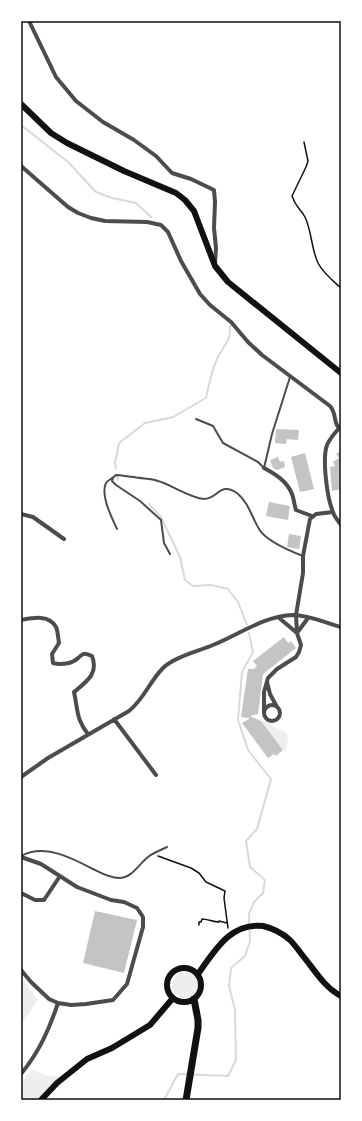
<svg xmlns="http://www.w3.org/2000/svg" width="362" height="1121" font-family="Georgia,serif">
<style>
.green{fill:#eee}
.lines{fill:none;stroke-linecap:round;stroke-linejoin:round}
.stream{stroke:#d9d9d9;stroke-width:2}
.building{fill:#c4c4c4}
.path{stroke:#111;stroke-width:1.5}
.service{stroke:#4c4c4c;stroke-width:2}
.minor{stroke:#4c4c4c;stroke-width:4}
.secondary{stroke:#111;stroke-width:6}
.primary{stroke:#111;stroke-width:7}
.neatline{fill:none;stroke:#111;stroke-width:1.5}
</style>
<rect width="100%" height="100%" fill="#fff"/>
<path class="green" d="M 267,720 L 272,726 L 287,733 L 288,743 L 285,752 L 261,721 Z
M172 985a13 13 0 1 1 26 0a13 13 0 1 1-26 0Z
M 21,977 L 38,1000 L 21,1025 Z
M 33,1069 C 42,1076 50,1076 61,1077 L 37,1100 L 21,1100 L 21,1082 Z"/>
<g class="lines">
<path class="stream" d="M 21,125 L 68,162 L 96,192 L 112,198 L 136,203 L 151,217
M 116,469 L 115,463 L 119,443 L 145,423 L 173,417 L 206,398 C 209,384 212,368 219,355 C 225,344 231,340 230,326
M 117,477 L 118,480
M 149,504 L 161,517 L 180,557 L 185,580 L 193,586 L 211,585 L 228,589 L 238,602 L 247,625
M 164,1100 L 178,1074 L 228,1076 L 236,1060 L 235,1010 L 229,986 L 231,968 L 245,956 L 250,941 L 249,914 L 254,902 L 263,893 L 265,880 L 250,867 L 246,841 L 257,829 L 271,779 L 248,750 L 238,720 L 242,672 L 253,652 L 249,633"/>
</g>
<path class="building" d="M 276,429 L 299,430 L 298,440 L 287,439 L 286,444 L 275,443 Z
M 341,450 L 341,475 L 339,476 L 341,480 L 341,489 L 332,491 L 330,467 L 335,466 L 333,462 L 339,458 L 336,454 Z
M 305,453 L 314,489 L 300,492 L 291,457 Z
M 278,457 L 280,462 L 284,461 L 285,467 L 277,470 L 273,468 L 270,460 Z
M 269,502 L 290,506 L 288,520 L 266,516 Z
M 289,534 L 301,536 L 299,549 L 287,547 Z
M 284,637 L 288,643 L 291,641 L 296,648 L 263,674 L 258,714 L 250,716 L 261,721 L 283,750 L 276,756 L 274,754 L 268,758 L 242,723 L 249,719 L 249,718 L 241,717 L 248,669 L 254,669 L 257,666 L 253,661 Z
M 95,911 L 137,920 L 124,973 L 83,963 Z"/>
<g class="lines">
<path class="path" d="M 304,142 L 308,161 L 306,167 L 292,196 C 296,208 300,208 305,217 C 312,232 311,248 318,263 C 323,273 332,280 341,288
M 158,856 L 191,868 L 199,873 L 206,882 L 225,891 L 224,898 L 228,928
M 199,925 L 199,922 L 201,922 L 202,919 C 208,919 213,922 219,922 L 219,921 L 227,923"/>
<path class="service" d="M 196,419 L 213,426 L 223,443 L 258,462 L 264,468
M 264,468 L 272,434 L 290,377
M 113,478 L 112,481 L 116,485 L 140,501 L 161,520 L 164,543 L 170,554
M 117,529 C 112,518 100,495 106,483 C 108,480 113,478 116,475 C 122,475 128,477 134,477 C 142,479 151,478 158,481 C 172,485 190,498 204,499 C 218,499 220,481 237,493 C 248,502 252,517 259,529 C 266,541 290,551 303,556
M 21,856 C 44,843 72,858 93,869 C 101,873 110,878 119,878 C 132,878 139,864 148,857 C 153,853 161,850 167,847"/>
<path class="minor" d="M 29,21 L 56,77 L 76,101 L 103,122 L 134,140 L 156,156 L 172,173 L 191,179 L 214,190 L 215,202 L 214,228 L 216,248 L 215,264
M 21,166 L 68,207 L 78,213 L 91,218 L 105,221 L 147,222 L 161,225 L 168,232 L 181,261 L 200,294 L 210,305 L 231,322 L 248,342 L 262,355 L 330,406 C 337,414 333,422 339,428
M 340,427 C 335,433 330,438 327,445 C 322,459 327,498 333,512 C 334,516 338,521 341,525
M 264,468 C 275,474 287,481 292,494 C 294,499 294,504 296,510 L 312,516
M 21,514 L 33,517 L 64,539
M 278,617 L 297,633
M 21,620 C 32,618 49,614 56,627 C 58,631 58,638 59,643 L 52,654 L 53,663 C 61,665 72,664 78,658 C 81,656 82,653 86,654 C 87,654 92,656 92,656 C 99,674 86,682 74,692 C 78,710 76,719 88,734
M 297,633 L 308,618
M 267,682 L 270,694 L 277,707
M264 713a8 8 0 1 1 16 0a8 8 0 1 1-16 0Z
M 264,712 L 264,692 L 268,678 L 277,669 L 296,657 L 299,652 L 301,645 L 297,633 L 296,615 L 303,573 L 303,556 L 310,519 L 316,514 L 333,512
M 114,719 L 156,775
M 21,777 L 48,758 L 129,711 C 144,699 150,681 163,668 C 174,657 199,651 213,645 C 240,634 264,616 293,615 C 309,615 326,623 341,627
M 21,857 L 41,864 L 77,887 L 111,900 L 124,902 L 137,908 L 143,917 L 143,927 L 127,984 L 113,1000 L 86,1004 L 71,1005 L 58,1003 L 49,999 L 31,982 L 21,970
M 21,893 L 35,900 L 44,900 L 60,876
M 21,1074 C 39,1052 49,1030 58,1003"/>
<path class="secondary" d="M 21,104 L 51,133 L 67,143 L 124,171 L 176,193 L 185,200 L 194,211 L 215,266 L 228,282 L 341,373
M167 985a17 17 0 1 1 34 0a17 17 0 1 1-34 0Z
M 198,974 C 214,952 230,922 263,926 C 272,928 282,933 290,940 C 296,946 301,954 307,961 C 317,974 326,988 341,996
M 41,1100 L 57,1083 L 87,1059 L 112,1048 L 150,1025 L 173,998"/>
<path class="primary" d="M 186,1100 L 198,1028 L 198,1020 L 194,999"/>
</g>
<rect width="362" height="1121" fill="none" stroke="#ffffff" stroke-width="44"/>
<rect x="22" y="22" width="318" height="1077" class="neatline"/>
</svg>
